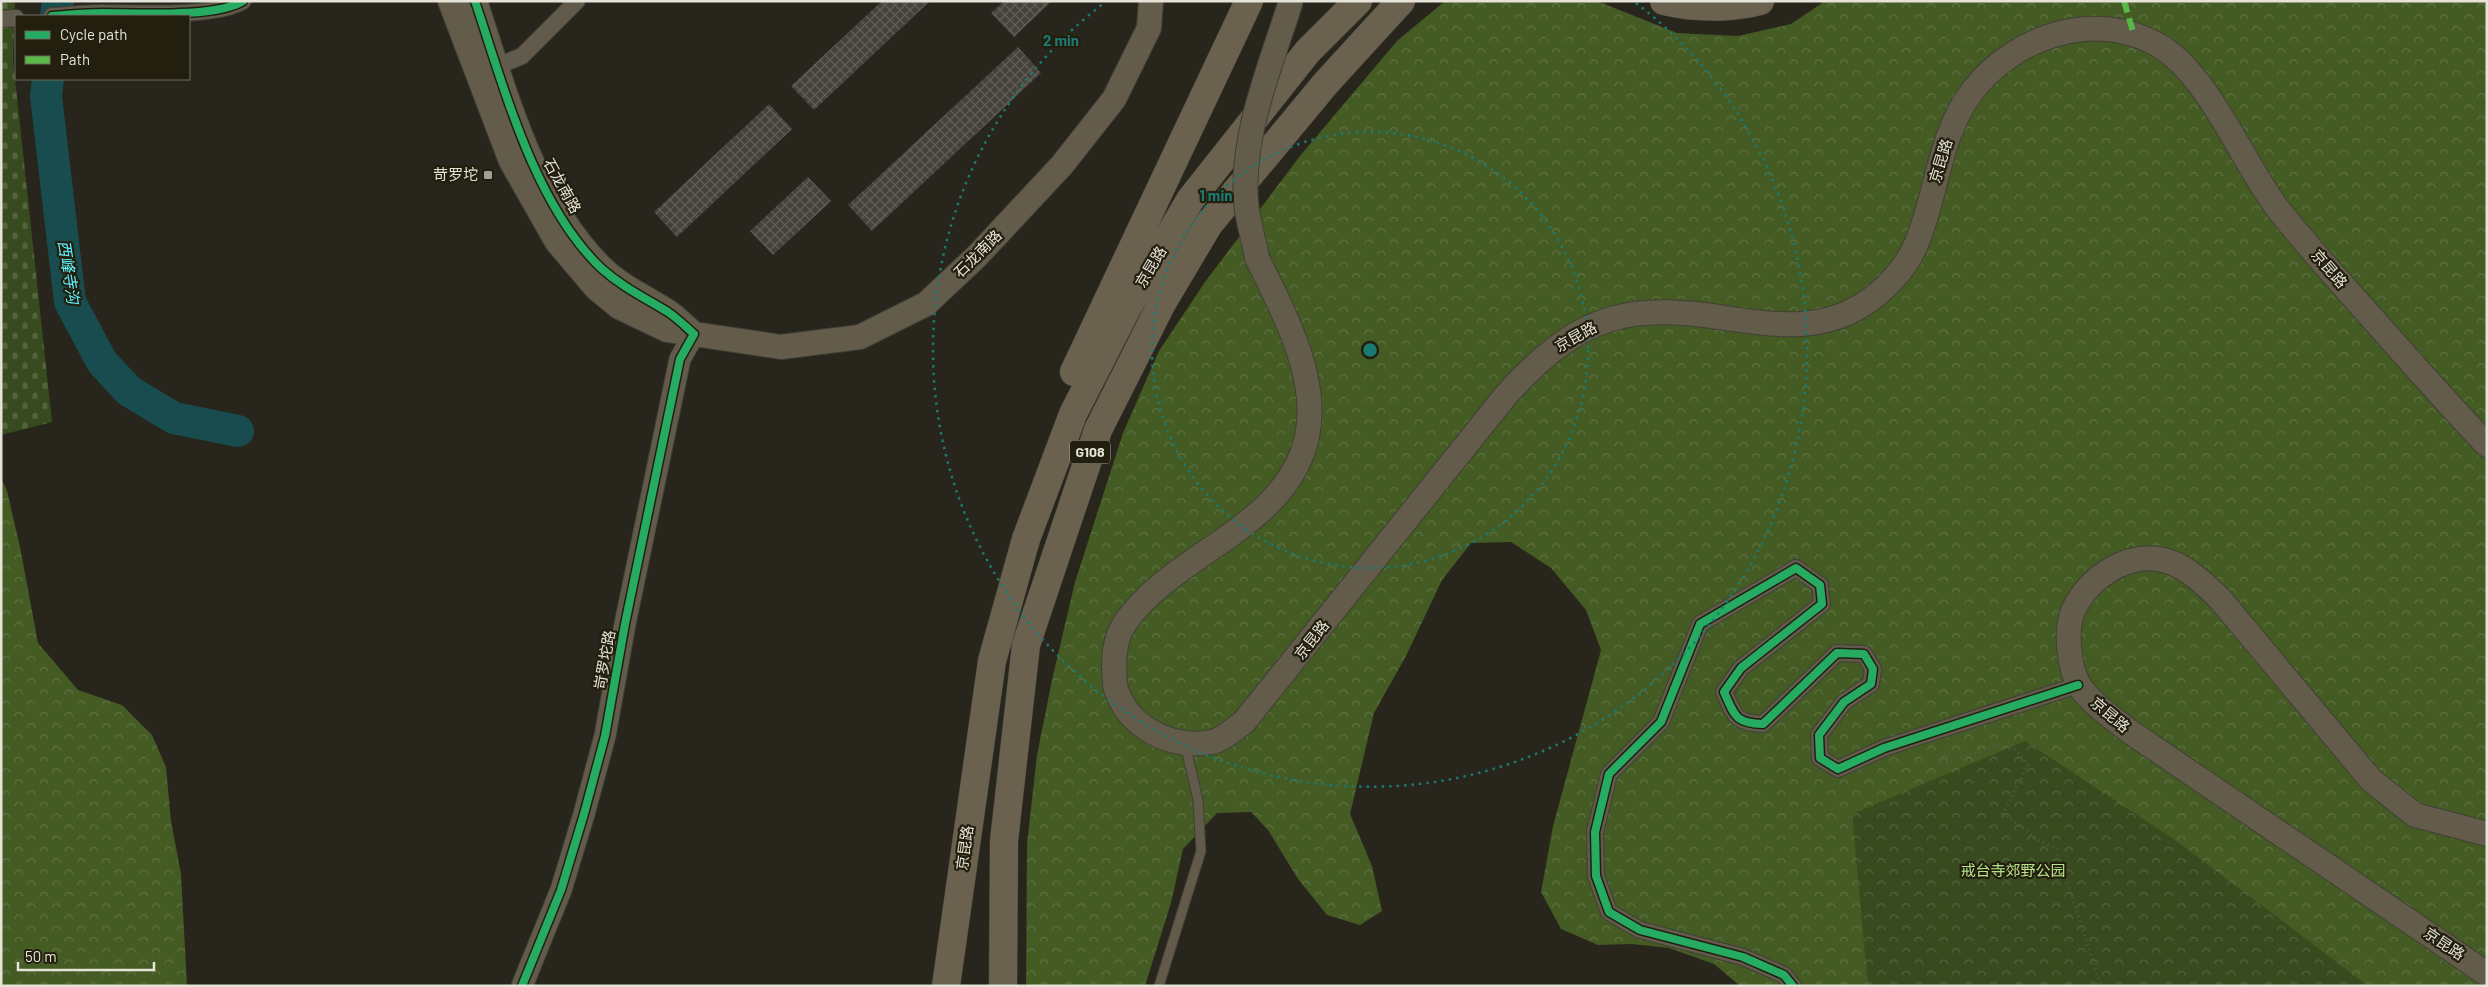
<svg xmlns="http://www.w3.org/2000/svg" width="2488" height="987" font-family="Barlow,'Noto Sans SC',sans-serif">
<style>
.forest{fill:url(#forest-crowns)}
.cemetery{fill:url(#cemetery-stones)}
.park{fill:url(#park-crowns)}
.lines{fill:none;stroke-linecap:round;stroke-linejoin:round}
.river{stroke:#194c4f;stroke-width:32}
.building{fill:url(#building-cross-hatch)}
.service-casing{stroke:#413f37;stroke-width:11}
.minor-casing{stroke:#413f37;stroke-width:18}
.tertiary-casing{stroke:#413f37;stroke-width:23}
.secondary-casing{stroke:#413f37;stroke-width:26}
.trunk-casing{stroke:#413f37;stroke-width:29}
.path{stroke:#5d584c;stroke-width:3;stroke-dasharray:1 4;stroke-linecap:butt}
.service{stroke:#625b4c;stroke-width:9}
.minor{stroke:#625b4c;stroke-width:16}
.tertiary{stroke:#625b4c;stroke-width:21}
.secondary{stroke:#635c4a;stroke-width:24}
.trunk{stroke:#6a624f;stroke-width:28}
.secondary-bridge-casing{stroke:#413f37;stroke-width:26;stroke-linecap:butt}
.secondary-bridge{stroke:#635c4a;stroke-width:24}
.quiet{stroke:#58b947;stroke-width:6;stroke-dasharray:12 6;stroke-linecap:butt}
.cycleway-casing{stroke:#231f0e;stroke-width:11}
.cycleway{stroke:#26ab63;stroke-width:8}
.ring{fill:none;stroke:#1a7b73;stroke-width:2.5;stroke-dasharray:2.5 5}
.poi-dot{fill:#a3a096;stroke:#231f0e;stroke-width:2}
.labels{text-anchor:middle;stroke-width:4.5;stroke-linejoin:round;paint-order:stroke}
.shield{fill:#231f0e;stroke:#aca89b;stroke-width:1}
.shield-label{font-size:14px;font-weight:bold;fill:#e6e3d8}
.street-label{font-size:15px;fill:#e6e3d8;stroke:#231f0e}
.poi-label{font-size:15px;fill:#e6e3d8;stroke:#231f0e;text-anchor:end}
.park-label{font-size:15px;fill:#b7e388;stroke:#231f0e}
.water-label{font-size:16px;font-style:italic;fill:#5ef3fe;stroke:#231f0e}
.centre{fill:#1a7b73;stroke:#231f0e;stroke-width:2.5}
.ring-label{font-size:15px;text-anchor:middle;font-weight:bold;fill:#1a7b73;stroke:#231f0e;stroke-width:4.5;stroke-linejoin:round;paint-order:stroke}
</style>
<defs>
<pattern id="forest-crowns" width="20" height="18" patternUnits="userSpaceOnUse" patternTransform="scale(1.25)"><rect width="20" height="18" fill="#445b23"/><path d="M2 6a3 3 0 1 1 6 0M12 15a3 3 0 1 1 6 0" fill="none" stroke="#5f7242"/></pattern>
<pattern id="cemetery-stones" width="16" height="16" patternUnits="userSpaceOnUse" patternTransform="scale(1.25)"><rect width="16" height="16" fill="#374b1e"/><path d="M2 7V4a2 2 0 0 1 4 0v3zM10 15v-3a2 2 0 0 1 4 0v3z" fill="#54653e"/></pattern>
<pattern id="park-crowns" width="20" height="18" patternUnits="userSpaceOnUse" patternTransform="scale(1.25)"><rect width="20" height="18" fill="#374b1e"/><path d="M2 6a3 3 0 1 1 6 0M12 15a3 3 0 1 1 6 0" fill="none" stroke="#54653e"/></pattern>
<pattern id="building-cross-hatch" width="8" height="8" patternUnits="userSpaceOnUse" patternTransform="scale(1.25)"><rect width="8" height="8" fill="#46423b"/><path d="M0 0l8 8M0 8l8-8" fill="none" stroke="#615d57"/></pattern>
</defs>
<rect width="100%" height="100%" fill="#27251c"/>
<path class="forest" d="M 1445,1 L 1597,1 L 1677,33 L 1738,36 L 1791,24 L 1825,1 L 2487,1 L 2487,986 L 1740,986 L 1714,964 L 1669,948 L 1632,944 L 1598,945 L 1561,929 L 1541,892 L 1553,826 L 1601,650 L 1586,610 L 1551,568 L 1511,542 L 1471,543 L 1442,580 L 1406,656 L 1374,713 L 1350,814 L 1372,866 L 1382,911 L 1360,925 L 1327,915 L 1298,879 L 1268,830 L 1251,812 L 1217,813 L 1183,849 L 1171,903 L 1145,986 L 1026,986 L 1027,844 L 1037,755 L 1052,680 L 1075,582 L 1123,433 L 1159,351 L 1205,282 L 1300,156 L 1397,41 Z
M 1,478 L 7,491 L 20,547 L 38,643 L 78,690 L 122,705 L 152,735 L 166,767 L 171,821 L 181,874 L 187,986 L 1,986 Z"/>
<path class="cemetery" d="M 1,1 L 15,1 L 13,60 L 52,422 L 1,435 Z"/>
<path class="park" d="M 2025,741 L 2178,842 L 2368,986 L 1868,986 L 1852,814 Z"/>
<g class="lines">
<path class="river" d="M 56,16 L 58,1
M 48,79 L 46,96 L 70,302 L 102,362 L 129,391 L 174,418 L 238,431"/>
</g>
<path class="building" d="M 882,1 L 930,1 L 814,110 L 791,86 Z
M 1004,1 L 1052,1 L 1014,37 L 991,13 Z
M 1018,47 L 1041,73 L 872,231 L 848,205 Z
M 769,104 L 792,129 L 677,237 L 654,212 Z
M 808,177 L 831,201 L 773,255 L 750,231 Z"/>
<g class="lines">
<defs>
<path id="service" d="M 1159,986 L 1201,851 L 1198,800 L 1185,744"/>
<path id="minor" d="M 52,16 C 68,15 85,13 102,13 C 135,13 216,18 243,1
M 1,19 L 16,18
M 488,70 L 522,56 L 577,1
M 1793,986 L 1784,975 L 1743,957 L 1640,930 L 1609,912 L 1596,876 L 1595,832 L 1609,774 L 1661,722 L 1700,624 L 1796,568 L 1820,585 L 1822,604 L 1741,668 L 1724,692 C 1735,716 1735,723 1763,724 L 1837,653 L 1864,654 L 1873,669 L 1871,684 L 1844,702 L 1819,735 L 1820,758 L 1838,769 L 1884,748 L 2078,685"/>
<path id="tertiary" d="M 522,986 L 561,890 L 584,814 L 605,736 L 625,624 L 680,359 L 694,334"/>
<path id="secondary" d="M 450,1 L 511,161 L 557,242 L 596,288 L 619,307 L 667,330 L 781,347 L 860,337 L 926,304 L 977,256 L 1062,165 L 1114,99 L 1149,28 L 1151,1
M 475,1 C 505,91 532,198 601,267 C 621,287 646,297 670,313 C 678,319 685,326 693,333
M 1257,258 C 1282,309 1320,377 1307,437 C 1287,528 1174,552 1125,623 C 1117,635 1114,652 1114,666 C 1115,672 1114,679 1115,685 C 1125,727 1172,750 1212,742 C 1223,740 1235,728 1244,722 L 1507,394 C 1583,311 1630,302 1739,320 C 1780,326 1822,329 1859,307 C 1883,293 1907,268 1917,242 C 1938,191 1939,133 1974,89 C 2017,35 2095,10 2158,45 C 2207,72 2243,163 2278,209 C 2308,247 2340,282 2372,318 C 2410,361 2448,404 2487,445
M 2487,834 L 2415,815 L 2371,780 L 2220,599 C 2204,583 2182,562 2158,559 C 2123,554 2087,580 2073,611 C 2065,630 2069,668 2079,685 C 2091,704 2112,717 2129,731 L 2487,974"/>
<path id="trunk" d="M 1664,1 C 1694,8 1730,9 1760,1
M 1074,372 L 1249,1
M 946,986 L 992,661 L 1026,539 L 1073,414 L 1126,310 L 1190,200 L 1308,51 L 1358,1
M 1003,986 L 1004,841 L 1026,645 L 1098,430 L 1162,303 L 1209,224 L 1326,83 L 1401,1"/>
</defs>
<use href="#service" class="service-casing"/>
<use href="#minor" class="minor-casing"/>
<use href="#tertiary" class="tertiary-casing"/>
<use href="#secondary" class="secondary-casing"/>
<use href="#trunk" class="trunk-casing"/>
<path class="path" d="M 1955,743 L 1939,765 L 2009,742 L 2028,765 L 2003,814 L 2039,840 L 2056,849 L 2101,986"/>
<use href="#service" class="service"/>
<use href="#minor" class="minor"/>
<use href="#tertiary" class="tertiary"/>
<use href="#secondary" class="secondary"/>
<use href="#trunk" class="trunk"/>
<defs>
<path id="secondary-bridge" d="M 1257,258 C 1254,239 1247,220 1246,201 C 1241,134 1271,65 1291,1"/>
</defs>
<use href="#secondary-bridge" class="secondary-bridge-casing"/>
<use href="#secondary-bridge" class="secondary-bridge"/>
<path class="quiet" d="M 2124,1 L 2134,35"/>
<defs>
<path id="cycleway" d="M 475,1 C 504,87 534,204 601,268 C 622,287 645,298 668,312 C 677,318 686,327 694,334 L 680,359 L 625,624 L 605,736 L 584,814 L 561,890 L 522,986
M 52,16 C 68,15 85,13 102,13 C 135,13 216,18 243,1
M 1793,986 L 1784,975 L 1743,957 L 1640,930 L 1609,912 L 1596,876 L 1595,832 L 1609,774 L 1661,722 L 1700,624 L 1796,568 L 1820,585 L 1822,604 L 1741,668 L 1724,692 C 1735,716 1735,723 1763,724 L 1837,653 L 1864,654 L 1873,669 L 1871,684 L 1844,702 L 1819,735 L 1820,758 L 1838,769 L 1884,748 L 2078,685"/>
</defs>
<use href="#cycleway" class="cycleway-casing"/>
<use href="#cycleway" class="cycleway"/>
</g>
<g class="ring">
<circle cx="1370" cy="350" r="218"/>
<path d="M1636 3A437 437 0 1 1 1104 3"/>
</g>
<rect class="poi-dot" x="483" y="170" width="10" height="10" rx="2.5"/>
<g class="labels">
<rect class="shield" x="1070" y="440.5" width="40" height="23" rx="4"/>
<g class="shield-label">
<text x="1090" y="457">G108</text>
</g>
<g class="street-label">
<text transform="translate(1941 161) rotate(-73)" y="5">京昆路</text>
<text transform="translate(562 186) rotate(61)" y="5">石龙南路</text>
<text transform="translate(978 254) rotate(-45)" y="5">石龙南路</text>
<text transform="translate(1151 267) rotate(-59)" y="5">京昆路</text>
<text transform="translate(2329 269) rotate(49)" y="5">京昆路</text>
<text transform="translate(1576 337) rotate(-29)" y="5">京昆路</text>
<text transform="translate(1312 640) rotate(-52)" y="5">京昆路</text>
<text transform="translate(605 660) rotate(-80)" y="5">岢罗坨路</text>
<text transform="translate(2110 715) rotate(40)" y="5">京昆路</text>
<text transform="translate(965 848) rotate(-82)" y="5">京昆路</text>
<text transform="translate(2444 944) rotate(34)" y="5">京昆路</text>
</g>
<g class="poi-label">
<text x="478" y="180">苛罗坨</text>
</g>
<g class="park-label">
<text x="2013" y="876">戒台寺郊野公园</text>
</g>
<g class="water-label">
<text transform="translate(69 272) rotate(81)" y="6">西峰寺沟</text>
</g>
</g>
<circle cx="1370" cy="350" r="8" class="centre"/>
<g class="ring-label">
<text x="1061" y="46">2 min</text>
<text x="1216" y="201">1 min</text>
</g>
<rect width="2488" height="987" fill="none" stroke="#e6e3d8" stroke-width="5"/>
<rect x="15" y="15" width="175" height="65" fill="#231f0e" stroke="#716d5f"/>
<rect x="25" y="31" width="25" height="8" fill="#26ab63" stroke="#716d5f"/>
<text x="60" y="40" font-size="15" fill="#e6e3d8">Cycle path</text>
<rect x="25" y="56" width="25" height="8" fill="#58b947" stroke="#716d5f"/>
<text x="60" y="65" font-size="15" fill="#e6e3d8">Path</text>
<path d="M18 962v8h136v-8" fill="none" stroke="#e6e3d8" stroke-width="2.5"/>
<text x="25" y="962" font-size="15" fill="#e6e3d8" stroke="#231f0e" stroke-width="4" paint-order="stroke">50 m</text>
</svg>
